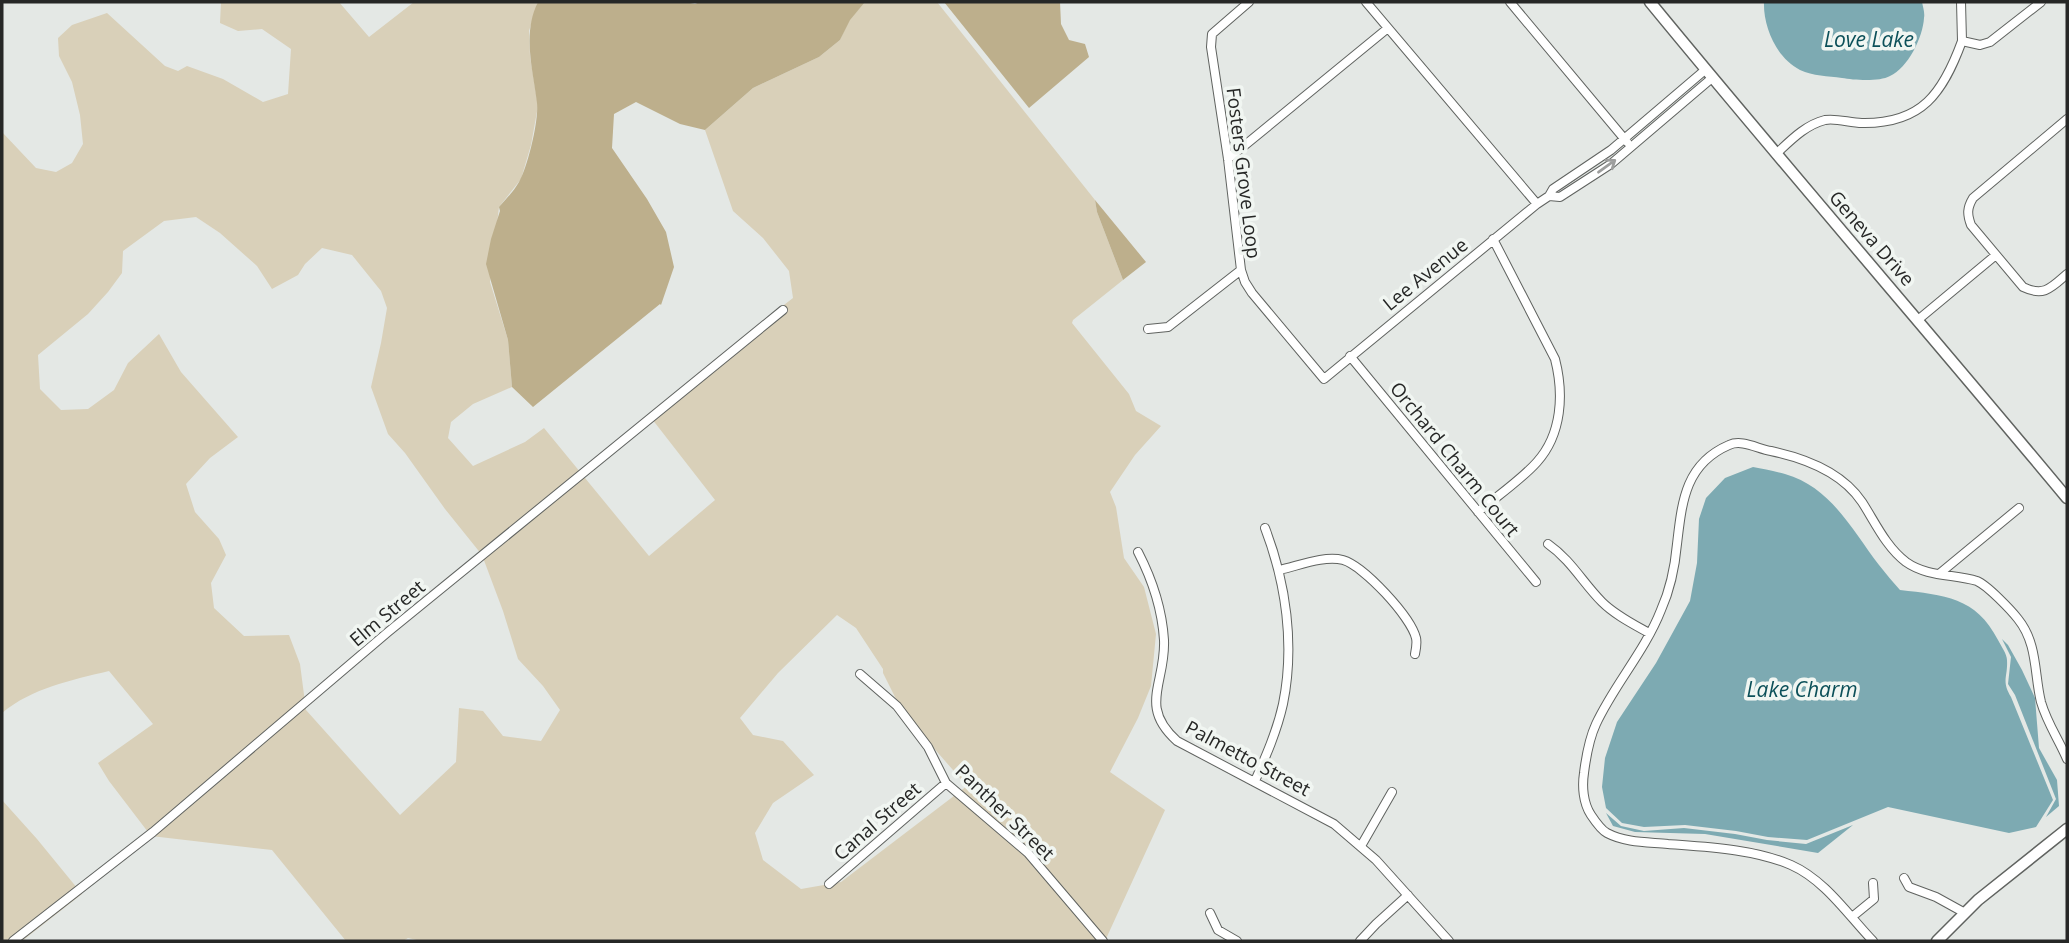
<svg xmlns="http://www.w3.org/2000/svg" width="2069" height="943" font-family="'Open Sans',sans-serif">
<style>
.green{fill:#d9d0b9;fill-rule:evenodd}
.forest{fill:#bdaf8c}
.water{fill:#7daab2}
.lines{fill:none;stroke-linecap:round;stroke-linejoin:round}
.street-casing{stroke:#606360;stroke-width:10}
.secondary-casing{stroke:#606360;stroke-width:13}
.street{stroke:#fff;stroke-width:8}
.secondary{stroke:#fff;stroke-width:10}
.oneway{stroke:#9d9e9d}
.labels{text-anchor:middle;stroke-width:7;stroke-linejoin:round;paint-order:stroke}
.street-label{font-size:19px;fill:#262726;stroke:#f1f6f2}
.water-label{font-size:21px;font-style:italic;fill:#0c5059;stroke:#f1f6f2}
</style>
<rect width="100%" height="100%" fill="#e4e8e5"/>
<path class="green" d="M 221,2 L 339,2 L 369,37 L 414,2 L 538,2 L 529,31 L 530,56 L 538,106 L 531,145 L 521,179 L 499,207 L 490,282 L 508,340 L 512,387 L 473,404 L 451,422 L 448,438 L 473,466 L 525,442 L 544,428 L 649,556 L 715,500 L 652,419 L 754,328 L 793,298 L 789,271 L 763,238 L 733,211 L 705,130 L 753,88 L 819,57 L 840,40 L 849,20 L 865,2 L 937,2 L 1095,200 L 1097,212 L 1123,280 L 1073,320 L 1072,323 L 1129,394 L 1136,411 L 1161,426 L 1135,455 L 1110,492 L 1116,507 L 1124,558 L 1144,587 L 1156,634 L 1151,686 L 1138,718 L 1110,772 L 1165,810 L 1105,941 L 421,941 L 408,938 L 403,941 L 346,941 L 272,850 L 151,836 L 109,781 L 98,763 L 153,724 L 109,671 C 72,680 32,688 2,713 L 2,132 L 36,168 L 56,172 L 72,163 L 83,144 L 80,115 L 72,82 L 59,56 L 58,38 L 72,25 L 107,13 L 165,66 L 178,71 L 187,66 L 223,79 L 263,102 L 288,94 L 291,49 L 262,29 L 238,31 L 220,23 ZM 196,217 L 220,233 L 257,266 L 272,289 L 298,275 L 305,264 L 322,248 L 352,255 L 381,291 L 387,308 L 381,343 L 371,387 L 388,434 L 405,453 L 445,509 L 482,555 L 503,611 L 518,659 L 543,686 L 560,710 L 541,741 L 503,736 L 483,711 L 459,708 L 456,762 L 400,815 L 306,710 L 300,664 L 289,635 L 244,636 L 214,608 L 211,583 L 226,555 L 219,539 L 195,512 L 186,484 L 210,458 L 238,437 L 181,372 L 159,334 L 128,363 L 114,390 L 88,409 L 61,410 L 40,389 L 38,355 L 88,314 L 108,292 L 122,273 L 123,251 L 164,221 ZM 837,615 L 856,628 L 883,669 L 883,673 L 903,713 L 967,786 L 841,882 L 801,889 L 763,860 L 755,833 L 773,803 L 814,775 L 783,741 L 753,735 L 740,718 L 778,673 Z
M 2,800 L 37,839 L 82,894 L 22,941 L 2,941 Z"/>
<path class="forest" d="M 538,2 L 685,2 L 695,4 L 700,2 L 865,2 L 850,20 L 840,40 L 819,57 L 753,88 L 705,130 L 680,124 L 636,102 L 614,114 L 612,148 L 647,199 L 666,232 L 674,267 L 661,305 L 660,304 L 533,407 L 512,387 L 508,340 L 486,264 L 491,239 L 500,211 L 499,207 C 506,199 514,191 519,182 C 528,166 539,120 537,103 C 533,69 522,34 538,2 Z
M 944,2 L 1060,2 L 1061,24 L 1069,40 L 1085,44 L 1089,57 L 1029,108 Z
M 1095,200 L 1146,262 L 1123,280 L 1097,212 Z"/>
<path class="water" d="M 1764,2 L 1922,2 C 1923,7 1925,13 1924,18 C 1923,37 1908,68 1890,76 C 1879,82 1854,80 1842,78 C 1828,76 1813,76 1800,70 C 1776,58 1763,26 1764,2 Z
M 1753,467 C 1763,469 1774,471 1785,474 C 1831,487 1852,530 1879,565 C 1886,574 1893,582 1900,590 C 1944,595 1976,597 1998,640 C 2001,646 2007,654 2007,660 C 2008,678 2001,680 2011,697 L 2053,800 L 2036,827 L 2009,833 L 1888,807 L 1807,840 L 1768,837 L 1736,831 L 1685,825 L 1644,827 L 1622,823 L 1606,808 L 1602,787 L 1605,758 L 1617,722 L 1656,663 L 1690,601 L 1697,563 L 1699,519 L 1706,498 L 1725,478 Z
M 2002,639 L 2008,645 L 2022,670 L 2035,698 L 2039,748 L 2057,780 L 2059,806 L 2046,817 L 2056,799 L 2015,695 L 2008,684 L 2011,657 Z
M 1606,813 L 1621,826 L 1644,831 L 1684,828 L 1735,834 L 1767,840 L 1806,844 L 1853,825 L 1818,853 L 1705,834 L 1635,832 L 1613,826 Z"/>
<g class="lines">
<defs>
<path id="street" d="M 1249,2 L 1212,34 L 1211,47 L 1228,159 L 1241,270 L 1245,282 L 1252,293 L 1324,379 L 1537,204 L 1549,196 L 1553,189 L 1611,150 L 1705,70
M 1366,2 L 1537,204
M 1510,2 L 1627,142
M 1961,2 L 1962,41 L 1980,45 L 1990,42 L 2041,2
M 2067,119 L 1973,198 C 1967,208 1967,214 1971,225 L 2023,287 C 2044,297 2051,288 2067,274
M 1776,154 C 1790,141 1805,125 1825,120 C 1837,118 1850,123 1862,123 C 1922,124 1943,93 1962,41
M 1228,159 L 1388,28
M 1549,196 L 1560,197 L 1611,164 L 1712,78
M 1919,319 L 1996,255
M 1148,329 L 1168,327 L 1241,270
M 1350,356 L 1536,582
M 1478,512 C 1496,497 1521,480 1537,462 C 1562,434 1564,394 1555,359 L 1493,239
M 1548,544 C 1571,560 1583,583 1602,602 C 1615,615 1633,624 1649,633
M 1138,552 C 1153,581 1162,608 1164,640 C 1166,683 1138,706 1177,741 L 1334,824 L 1376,860 L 1449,941
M 1279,570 C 1298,566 1324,555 1343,560 C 1364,566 1411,617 1416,638 C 1417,642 1416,649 1415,654
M 1939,574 L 2019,508
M 860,674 L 897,706 L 928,747 L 946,783 L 1028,853 L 1103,941
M 1255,781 C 1266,756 1277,731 1283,704 C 1295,645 1286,583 1265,528
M 1361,846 L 1392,792
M 1904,878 L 1909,887 L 1936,897 L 1965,913
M 829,884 L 946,783
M 1210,913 L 1218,930 L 1237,941
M 1852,917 L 1874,899 L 1873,883
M 13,941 L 153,832 L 388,632 L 783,310
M 1360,941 L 1376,924 L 1408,895
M 1873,941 C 1848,915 1825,880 1791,865 C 1754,849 1708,847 1668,844 C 1648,842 1626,843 1607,833 C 1601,830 1595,821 1591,815 C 1583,803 1582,786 1584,773 C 1586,757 1589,739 1596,724 C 1614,685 1645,651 1661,610 C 1670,590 1675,566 1677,544 C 1682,502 1685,464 1729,445 C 1742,439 1758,449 1771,451 C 1804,458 1842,472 1862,502 C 1875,522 1886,547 1906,562 C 1927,577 1954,574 1977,581 C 1987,585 2011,610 2018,619 C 2038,644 2034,674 2041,702 C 2047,723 2059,740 2067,759"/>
<path id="secondary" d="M 1650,2 C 1787,169 1929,332 2067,498
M 1937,941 L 1978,900 L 2067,829"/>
</defs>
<use href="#street" class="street-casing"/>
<use href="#secondary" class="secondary-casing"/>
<use href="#street" class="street"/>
<use href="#secondary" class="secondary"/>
</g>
<defs><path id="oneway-shaft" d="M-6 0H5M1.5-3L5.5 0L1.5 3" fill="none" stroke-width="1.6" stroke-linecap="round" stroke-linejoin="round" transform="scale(1.75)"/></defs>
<use class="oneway" href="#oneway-shaft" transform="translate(1607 166) rotate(-36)"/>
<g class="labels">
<g class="street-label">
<text transform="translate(1244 173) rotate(83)" y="7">Fosters Grove Loop</text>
<text transform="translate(1872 238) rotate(49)" y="7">Geneva Drive</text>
<text transform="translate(1425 274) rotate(-39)" y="7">Lee Avenue</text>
<text transform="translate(1455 459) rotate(51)" y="7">Orchard Charm Court</text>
<text transform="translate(387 613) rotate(-40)" y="7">Elm Street</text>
<text transform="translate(1248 758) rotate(28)" y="7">Palmetto Street</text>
<text transform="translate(1005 812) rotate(44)" y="7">Panther Street</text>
<text transform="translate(877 821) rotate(-41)" y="7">Canal Street</text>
</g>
<g class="water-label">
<text x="1869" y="47">Love Lake</text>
<text x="1802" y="697">Lake Charm</text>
</g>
</g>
<rect width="2069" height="943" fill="none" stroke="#262726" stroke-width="7"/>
</svg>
